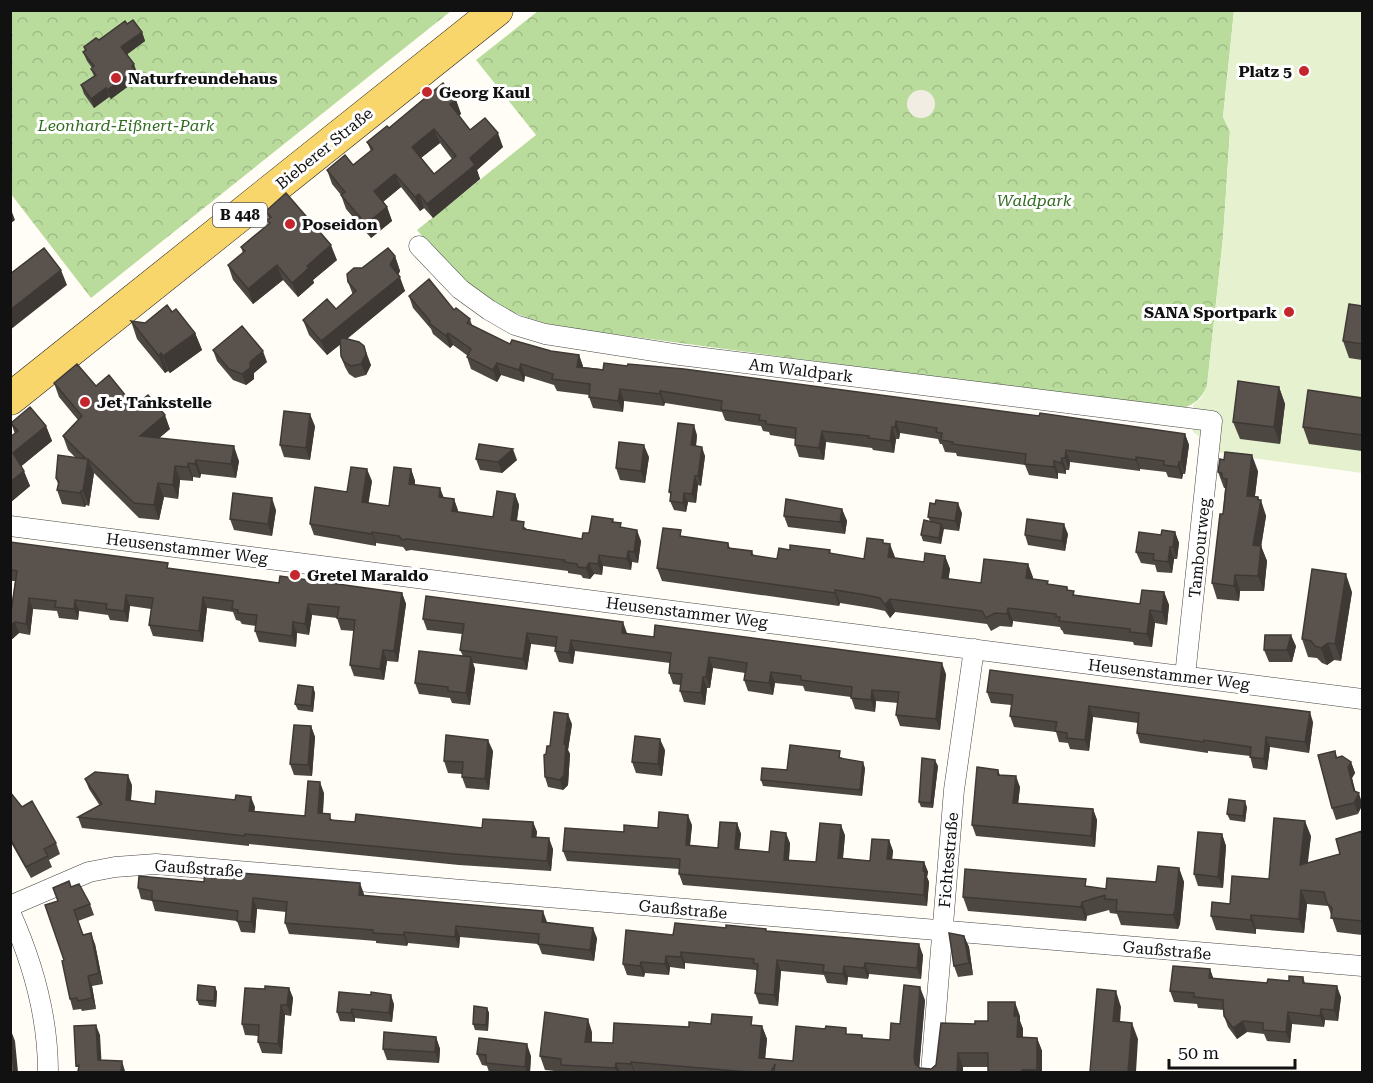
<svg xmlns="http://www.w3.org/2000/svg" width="1373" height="1083" font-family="'Roboto Serif',serif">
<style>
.forest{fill:url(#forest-crowns)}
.pitch{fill:#e6f2cf}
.plaza{fill:#f1ede2}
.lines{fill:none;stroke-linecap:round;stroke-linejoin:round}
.minor-casing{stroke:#444;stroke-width:21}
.primary-casing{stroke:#222;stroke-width:33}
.minor{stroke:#fff;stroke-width:20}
.primary{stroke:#f9d66b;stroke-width:32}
.wall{fill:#4d4742;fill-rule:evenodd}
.shaded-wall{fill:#3f3936}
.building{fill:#5a524d;stroke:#3f3936;stroke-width:1.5;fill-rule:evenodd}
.poi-dot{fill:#c4262e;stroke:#fff;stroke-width:2}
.labels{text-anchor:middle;stroke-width:6;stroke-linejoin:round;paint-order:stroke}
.shield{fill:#fff;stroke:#585858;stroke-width:1.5}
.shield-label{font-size:15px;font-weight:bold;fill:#111}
.poi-label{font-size:16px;font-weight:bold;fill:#111;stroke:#fff;text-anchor:start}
.park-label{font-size:16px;font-style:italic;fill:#2f6b1f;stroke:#fff}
.street-label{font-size:16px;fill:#111;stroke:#fff}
</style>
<defs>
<pattern id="forest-crowns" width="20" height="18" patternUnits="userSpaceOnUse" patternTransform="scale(1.5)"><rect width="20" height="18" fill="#b9dc9c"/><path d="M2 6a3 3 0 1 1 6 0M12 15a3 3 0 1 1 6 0" fill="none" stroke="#9ebc85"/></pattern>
</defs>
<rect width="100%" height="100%" fill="#fffdf5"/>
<path class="forest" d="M 11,11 L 451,11 L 91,298 L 11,194 Z
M 538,11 L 1234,11 L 1223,117 L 1230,131 L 1223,238 L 1207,386 C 1200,401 1193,405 1178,410 L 561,327 C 516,317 483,302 450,270 C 438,258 428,243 417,230 L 536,135 L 476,60 Z"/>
<path class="pitch" d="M 1234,11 L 1362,11 L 1362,473 L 1223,454 L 1193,432 L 1193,405 L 1201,398 L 1207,386 L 1223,238 L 1230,131 L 1223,117 Z"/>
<path class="plaza" d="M907 104a14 14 0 1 1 28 0a14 14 0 1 1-28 0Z"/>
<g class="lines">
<defs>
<path id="minor" d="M 419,246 L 460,289 L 489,310 L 515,325 L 545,334 L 680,355 L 1212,421 L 1185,676
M 10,526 L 1362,699
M 10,906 L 89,872 L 115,867 L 156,864 L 1362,966
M 10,912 C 33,963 48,1016 48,1072
M 931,1072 L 954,790 L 974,649"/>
<path id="primary" d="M 10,399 L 497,10"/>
</defs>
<use href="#minor" class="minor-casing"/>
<use href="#primary" class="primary-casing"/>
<use href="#minor" class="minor"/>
<use href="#primary" class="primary"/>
</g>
<path class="wall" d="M 127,24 L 142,32 L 145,41 L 127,54 L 137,73 L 136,74 L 138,79 L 111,99 L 109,97 L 94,108 L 84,94 L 81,85 L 94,76 L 91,69 L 92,68 L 87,61 L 83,52 L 85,51 L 84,47 Z
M 456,100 L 461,114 L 458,116 L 470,130 L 503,147 L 477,170 L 480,179 L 433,218 L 424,208 L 420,211 L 401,187 L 383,202 L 387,207 L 392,221 L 371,238 L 346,209 L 341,195 L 332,184 L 327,170 L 353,165 L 371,151 L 367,142 L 389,128 ZM 440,143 L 452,159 L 434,174 L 421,158 Z
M 266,211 L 337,260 L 313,280 L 314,283 L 298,297 L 283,280 L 253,304 L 233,280 L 228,265 L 243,253 L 241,247 L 269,224 L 267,220 L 269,219 Z
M 395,256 L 400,271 L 398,275 L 405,291 L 347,339 L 371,365 L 366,375 L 355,378 L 349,374 L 345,367 L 341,356 L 341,344 L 327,355 L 309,335 L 303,320 L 336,309 L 353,295 L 348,282 L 362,268 Z
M 409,296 L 454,310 L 470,319 L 472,325 L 510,344 L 551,351 L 579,355 L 583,367 L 1039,416 L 1185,434 L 1189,445 L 1185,474 L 1183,474 L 1182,479 L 1168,477 L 1166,472 L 1140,469 L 1140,471 L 1070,462 L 1069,470 L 1066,470 L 1066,474 L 1058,473 L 1058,479 L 1029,475 L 1025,465 L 957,456 L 956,453 L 945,452 L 942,444 L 940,444 L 938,439 L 900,433 L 899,439 L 896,439 L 894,453 L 873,450 L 872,448 L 826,442 L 824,460 L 799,457 L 795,445 L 795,439 L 770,435 L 769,432 L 763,431 L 761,426 L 727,421 L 725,420 L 722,412 L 665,403 L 664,406 L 624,401 L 623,412 L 593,408 L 589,397 L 589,395 L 557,391 L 554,385 L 525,376 L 524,382 L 501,375 L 497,382 L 471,369 L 467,357 L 468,356 L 453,345 L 450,348 L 433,334 L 431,329 L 413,308 Z
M 1362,306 L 1362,360 L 1349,358 L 1343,341 Z
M 172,312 L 195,333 L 202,350 L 170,373 L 168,371 L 165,373 L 137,339 L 131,321 L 145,323 Z
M 213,350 L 267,362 L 254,373 L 254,379 L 246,385 L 233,380 L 217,361 Z
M 54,383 L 96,386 L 134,406 L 170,429 L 159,438 L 239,461 L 236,478 L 201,474 L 200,478 L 193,477 L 193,481 L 180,480 L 178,499 L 164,497 L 159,520 L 139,518 L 94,473 L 89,506 L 86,505 L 85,507 L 62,504 L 57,490 L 58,484 L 56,478 L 75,457 L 68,450 L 63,436 L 78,420 L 59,397 Z
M 1279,387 L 1285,404 L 1280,444 L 1240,439 L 1233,422 Z
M 1362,398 L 1362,451 L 1309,444 L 1303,427 Z
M 11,423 L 46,426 L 52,441 L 21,466 L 30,486 L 11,502 L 15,434 Z
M 315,426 L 310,460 L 284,457 L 280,445 Z
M 697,435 L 696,446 L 705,456 L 701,486 L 698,485 L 696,503 L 688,502 L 686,512 L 674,510 L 670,501 L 671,496 L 669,492 Z
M 649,457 L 645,483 L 620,480 L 616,468 Z
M 476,459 L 517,460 L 502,473 L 480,470 Z
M 411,469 L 415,481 L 415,485 L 440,488 L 444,498 L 454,499 L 458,512 L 493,517 L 515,494 L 519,505 L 517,521 L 527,529 L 582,539 L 589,533 L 613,519 L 614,522 L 641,541 L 638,563 L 632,562 L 631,570 L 603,566 L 602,575 L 594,574 L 590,579 L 583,578 L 581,575 L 568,573 L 568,571 L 411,550 L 406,551 L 403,547 L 376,543 L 376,546 L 314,535 L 310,524 L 372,481 L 368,503 L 389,506 Z
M 1258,471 L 1255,496 L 1260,500 L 1266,516 L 1261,546 L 1267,561 L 1264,591 L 1240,591 L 1239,601 L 1217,599 L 1212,583 L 1223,514 L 1225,488 L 1224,488 L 1218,472 Z
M 842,509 L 847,521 L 845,534 L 788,527 L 784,516 Z
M 276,510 L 272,536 L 234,530 L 230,519 Z
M 962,513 L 959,531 L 943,529 L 941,544 L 923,541 L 921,535 L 930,521 L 928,517 Z
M 1175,532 L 1179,543 L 1177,559 L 1174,559 L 1172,573 L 1157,572 L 1155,565 L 1141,563 L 1136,552 L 1161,535 Z
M 1068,534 L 1065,551 L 1028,545 L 1025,535 Z
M 683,537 L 728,543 L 730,548 L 752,551 L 754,556 L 777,559 L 790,550 L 830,550 L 831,554 L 864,559 L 884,543 L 894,558 L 924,562 L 945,556 L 950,569 L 948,579 L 981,583 L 1028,564 L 1033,579 L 1049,584 L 1067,587 L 1068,590 L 1075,595 L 1140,604 L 1164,592 L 1169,605 L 1167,625 L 1155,623 L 1152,647 L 1134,645 L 1133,642 L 1064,634 L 1062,630 L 1061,630 L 1060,627 L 1013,621 L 1012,627 L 1000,626 L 991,631 L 987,624 L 895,612 L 890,618 L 885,611 L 871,608 L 840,603 L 839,606 L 662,581 L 657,568 Z
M 10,542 L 169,569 L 279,583 L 402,593 L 406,604 L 398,662 L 387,661 L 384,680 L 354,676 L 350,665 L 354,631 L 341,630 L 337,618 L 312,615 L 309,635 L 297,633 L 296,647 L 259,642 L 255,631 L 256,626 L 242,624 L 240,621 L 236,620 L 233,612 L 207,608 L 203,642 L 153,636 L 149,625 L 151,609 L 130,606 L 128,622 L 110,620 L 108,615 L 79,611 L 78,620 L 59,618 L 57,611 L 33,609 L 30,635 L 19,633 L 10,641 L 10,619 L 15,581 L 10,581 Z
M 1352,592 L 1341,661 L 1334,660 L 1327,665 L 1322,663 L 1317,658 L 1308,657 L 1302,639 Z
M 423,619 L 627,634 L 946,674 L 940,730 L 900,726 L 896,715 L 898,703 L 876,701 L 875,712 L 855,709 L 851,697 L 805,691 L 803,686 L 775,683 L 773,695 L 748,691 L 744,680 L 745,673 L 713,668 L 710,688 L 707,688 L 705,705 L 684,702 L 680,691 L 680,685 L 673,684 L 669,673 L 670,663 L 575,651 L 573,664 L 559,662 L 555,651 L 555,647 L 531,644 L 527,670 L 473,663 L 475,669 L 470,705 L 452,703 L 450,698 L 419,694 L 415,683 L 463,656 L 460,650 L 462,634 L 427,630 Z
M 1296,646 L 1292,662 L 1269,662 L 1264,650 Z
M 313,687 L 315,693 L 313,712 L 298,710 L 295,704 Z
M 987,692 L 1313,722 L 1309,753 L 1270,747 L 1267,770 L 1253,768 L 1250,756 L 1208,751 L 1208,753 L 1140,743 L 1137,733 L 1138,723 L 1093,717 L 1089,751 L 1070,749 L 1068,743 L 1059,742 L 1056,732 L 1014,727 L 1010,716 L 1011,705 L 991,703 Z
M 572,724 L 568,750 L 570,754 L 568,785 L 563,790 L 548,787 L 545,777 L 546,754 L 550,746 Z
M 311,726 L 315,737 L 312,776 L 294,775 L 290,764 Z
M 665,750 L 662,776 L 636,773 L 632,762 Z
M 493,751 L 489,790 L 466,788 L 462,777 L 462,774 L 448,773 L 444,761 Z
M 1335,751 L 1337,757 L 1351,762 L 1355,773 L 1352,778 L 1355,791 L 1358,814 L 1336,820 L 1332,808 Z
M 842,757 L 842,759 L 865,768 L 862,796 L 763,786 L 761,780 L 787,770 Z
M 938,766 L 933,808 L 921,807 L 919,802 Z
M 998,770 L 1000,775 L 1020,787 L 1018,803 L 1093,809 L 1097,820 L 1095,847 L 976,836 L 972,825 Z
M 85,779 L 132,785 L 131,801 L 155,804 L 255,807 L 254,811 L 305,816 L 324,793 L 323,813 L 333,820 L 355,822 L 482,828 L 533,822 L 537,832 L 536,837 L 553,849 L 551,871 L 459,865 L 249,844 L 249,846 L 82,828 L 78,817 L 100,806 L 89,789 Z
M 22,807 L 56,843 L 60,854 L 49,860 L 52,867 L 31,878 L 10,841 L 10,838 Z
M 1247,807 L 1245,822 L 1230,820 L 1227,814 Z
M 737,823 L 741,834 L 739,850 L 769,852 L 790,843 L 789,860 L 816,862 L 845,835 L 843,858 L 870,861 L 889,840 L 893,851 L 892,859 L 924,862 L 928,872 L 927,877 L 929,882 L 927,906 L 683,885 L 679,874 L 680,869 L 567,861 L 563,851 L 624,832 L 692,825 L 690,845 L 718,848 Z
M 1362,831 L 1362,935 L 1337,932 L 1328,906 L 1307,904 L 1304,933 L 1256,929 L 1256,934 L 1216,930 L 1211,916 L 1269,879 L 1311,836 L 1307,863 L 1340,854 Z
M 1222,834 L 1226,846 L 1223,888 L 1198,886 L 1194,874 Z
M 1179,868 L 1184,882 L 1180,924 L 1178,929 L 1121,925 L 1117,914 L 1110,913 L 1109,910 L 1087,916 L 1086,921 L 968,911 L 963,897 L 1089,887 L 1106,889 L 1156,882 Z
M 71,887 L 90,904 L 94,915 L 78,921 L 83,935 L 95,944 L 103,984 L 92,986 L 96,1009 L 82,1011 L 81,1009 L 73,1010 L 70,999 L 58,901 Z
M 138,888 L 364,894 L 364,895 L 547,922 L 597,938 L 594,961 L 542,954 L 538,944 L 460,937 L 459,948 L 408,943 L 407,946 L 376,943 L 376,941 L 289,934 L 285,923 L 286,912 L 257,909 L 255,933 L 241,932 L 237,921 L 155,911 L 152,901 L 141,899 Z
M 726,928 L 766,931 L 923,955 L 921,979 L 869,974 L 868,979 L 848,977 L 847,985 L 827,983 L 824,975 L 781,971 L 778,1006 L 759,1004 L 755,993 L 757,973 L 756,970 L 685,963 L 685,969 L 670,967 L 669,975 L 645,973 L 644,977 L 627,975 L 623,964 L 673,935 Z
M 964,936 L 969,947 L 973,975 L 958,977 L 954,966 Z
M 1210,969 L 1213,978 L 1267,983 L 1289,981 L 1303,977 L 1305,983 L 1341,997 L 1338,1021 L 1325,1020 L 1324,1027 L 1292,1024 L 1290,1043 L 1267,1041 L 1264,1034 L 1247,1032 L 1237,1039 L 1228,1027 L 1224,1016 L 1224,1010 L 1198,1008 L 1197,1004 L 1174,1002 L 1170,991 Z
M 215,987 L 217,992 L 216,1007 L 199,1005 L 197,1000 Z
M 289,988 L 293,998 L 291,1016 L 285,1015 L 282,1054 L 262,1053 L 258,1042 L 258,1036 L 245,1035 L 242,1024 L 265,989 Z
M 925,1000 L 919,1068 L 931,1069 L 975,1024 L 1020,1016 L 1020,1021 L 1023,1029 L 1023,1037 L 1037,1038 L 1042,1051 L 1042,1072 L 988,1072 L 988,1067 L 963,1067 L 963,1072 L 564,1072 L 545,1070 L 540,1056 L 592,1032 L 592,1042 L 613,1043 L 689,1027 L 711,1024 L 762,1026 L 767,1039 L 765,1058 L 793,1061 L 849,1034 L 862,1035 L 863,1038 L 890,1040 L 900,1024 Z
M 394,1004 L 392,1022 L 355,1018 L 355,1022 L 340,1021 L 337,1012 Z
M 487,1008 L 489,1013 L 488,1031 L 475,1030 L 473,1024 Z
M 436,1037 L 440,1049 L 439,1063 L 387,1060 L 383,1049 Z
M 477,1054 L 531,1056 L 530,1072 L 489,1072 L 487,1066 L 482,1065 Z"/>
<path class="shaded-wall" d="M 142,32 L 145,41 L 125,56 L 121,47 Z
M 134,64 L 137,73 L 136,74 L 138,79 L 111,99 L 107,90 Z
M 106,88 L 109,97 L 94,108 L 91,99 Z
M 456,100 L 461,114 L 455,118 L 450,104 Z
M 434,129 L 440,143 L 417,161 L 412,147 Z
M 498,133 L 503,147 L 477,170 L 480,179 L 433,218 L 427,204 L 470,158 Z
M 395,174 L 401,187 L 379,205 L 374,191 Z
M 419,194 L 424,208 L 420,211 L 415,197 Z
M 10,207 L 15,220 L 10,224 Z
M 387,207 L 392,221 L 371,238 L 366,224 Z
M 331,245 L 337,260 L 313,280 L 314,283 L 298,297 L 292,283 L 307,266 Z
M 395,256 L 400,271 L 396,280 L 390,265 Z
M 277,265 L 283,280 L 253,304 L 248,289 Z
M 61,270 L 67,285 L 10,330 L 10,310 Z
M 400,277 L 405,291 L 327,355 L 321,341 Z
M 195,333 L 202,350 L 170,373 L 163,356 Z
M 448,333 L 453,345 L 450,348 L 446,336 Z
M 364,346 L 371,365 L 366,375 L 361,364 Z
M 263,351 L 267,362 L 254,373 L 254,379 L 246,385 L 242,374 L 250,362 Z
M 161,353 L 168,371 L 165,373 L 159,356 Z
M 579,355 L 583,366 L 581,378 L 577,367 Z
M 497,363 L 501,375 L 497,382 L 493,370 Z
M 521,364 L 525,376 L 524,382 L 519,370 Z
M 1279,387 L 1285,404 L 1280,444 L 1274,427 Z
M 620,389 L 624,401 L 623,412 L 618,401 Z
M 660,391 L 665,403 L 664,406 L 660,394 Z
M 310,414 L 315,426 L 310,460 L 306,448 Z
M 165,415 L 170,429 L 145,450 L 140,436 Z
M 896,421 L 900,433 L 899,439 L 895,427 Z
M 694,425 L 697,435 L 695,455 L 691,445 Z
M 46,426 L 52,441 L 18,469 L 13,453 Z
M 892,427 L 896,439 L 894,453 L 890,441 Z
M 822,431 L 826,442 L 824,460 L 819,448 Z
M 1185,434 L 1189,445 L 1185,474 L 1181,462 Z
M 644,445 L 649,457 L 645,483 L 641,471 Z
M 234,446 L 239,461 L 236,478 L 231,464 Z
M 702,447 L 705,456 L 701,486 L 698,476 Z
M 513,449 L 517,460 L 502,473 L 498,462 Z
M 1066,450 L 1070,462 L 1069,470 L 1065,458 Z
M 1252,455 L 1258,471 L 1253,511 L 1247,496 Z
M 1136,457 L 1140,469 L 1140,471 L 1136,460 Z
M 1062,458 L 1066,470 L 1066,474 L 1061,463 Z
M 88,459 L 94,473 L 89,506 L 83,491 Z
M 196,460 L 201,474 L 200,478 L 195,464 Z
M 1054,461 L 1058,473 L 1058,479 L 1054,467 Z
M 1179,462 L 1183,474 L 1182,479 L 1178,467 Z
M 188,463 L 193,477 L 193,481 L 188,467 Z
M 175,466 L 180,480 L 178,499 L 173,485 Z
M 367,469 L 372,481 L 367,513 L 362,502 Z
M 411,469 L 415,481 L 413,495 L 409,484 Z
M 24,471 L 30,486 L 11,502 L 10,482 Z
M 695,476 L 698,485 L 696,503 L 692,494 Z
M 158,483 L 164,497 L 159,520 L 154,505 Z
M 440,488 L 444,500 L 439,497 Z
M 81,491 L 86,505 L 85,507 L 80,493 Z
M 684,493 L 688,502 L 686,512 L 683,503 Z
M 515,494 L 519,505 L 515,531 L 511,520 Z
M 1258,497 L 1260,503 L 1261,500 L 1266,516 L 1259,560 L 1253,545 Z
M 272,498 L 276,510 L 272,536 L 268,524 Z
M 454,499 L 458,510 L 456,522 L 452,511 Z
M 958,503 L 962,513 L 959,531 L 955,521 Z
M 842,509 L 847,521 L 845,534 L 840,522 Z
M 941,524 L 944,529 L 941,544 L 939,538 Z
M 1064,524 L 1068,534 L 1065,551 L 1062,541 Z
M 637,530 L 641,541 L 638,563 L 634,552 Z
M 372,532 L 376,543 L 376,546 L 372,534 Z
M 1175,532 L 1179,543 L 1177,559 L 1173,547 Z
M 890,544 L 895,557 L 893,570 L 888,557 Z
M 1261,546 L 1267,561 L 1264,591 L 1258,576 Z
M 1170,547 L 1174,559 L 1172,573 L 1168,562 Z
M 628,551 L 632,562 L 631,570 L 627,559 Z
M 599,555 L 603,566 L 602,575 L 598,564 Z
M 945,556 L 950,569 L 947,591 L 942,578 Z
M 589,563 L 594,574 L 590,579 L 586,568 Z
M 1028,564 L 1033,577 L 1031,591 L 1026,578 Z
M 1346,574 L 1352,592 L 1341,661 L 1335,644 Z
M 1235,575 L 1240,591 L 1239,601 L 1234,586 Z
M 835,590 L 840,603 L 839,606 L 835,593 Z
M 1164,592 L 1169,605 L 1167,625 L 1162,612 Z
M 402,593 L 406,604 L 398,662 L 394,651 Z
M 126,595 L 130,606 L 128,622 L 124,611 Z
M 203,597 L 207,608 L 203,642 L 199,631 Z
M 29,598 L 33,609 L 30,635 L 26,624 Z
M 890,599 L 895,612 L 890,618 L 885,605 Z
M 75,600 L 79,611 L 78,620 L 74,609 Z
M 308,604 L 312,615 L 309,635 L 305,624 Z
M 1008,608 L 1013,621 L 1012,627 L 1007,614 Z
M 1150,610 L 1155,623 L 1152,647 L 1147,634 Z
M 15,622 L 19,633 L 10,641 L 10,626 Z
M 293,622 L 297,633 L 296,647 L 292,636 Z
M 623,622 L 627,633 L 622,633 Z
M 527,633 L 531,644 L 527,670 L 523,659 Z
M 1291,635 L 1296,646 L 1292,662 L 1287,650 Z
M 571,640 L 575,651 L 573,664 L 569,653 Z
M 1328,643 L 1334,660 L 1327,665 L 1321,648 Z
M 383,650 L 387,661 L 384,680 L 380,669 Z
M 471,657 L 475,669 L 470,705 L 466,693 Z
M 709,657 L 713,668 L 710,688 L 706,677 Z
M 942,663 L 946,674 L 940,730 L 936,719 Z
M 771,672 L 775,683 L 773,695 L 769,683 Z
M 703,677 L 707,688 L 705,705 L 701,693 Z
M 313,687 L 315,693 L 313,712 L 311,706 Z
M 872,690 L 876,701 L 875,712 L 871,700 Z
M 1089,706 L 1093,717 L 1089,751 L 1085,740 Z
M 1310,712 L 1313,722 L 1309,753 L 1305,742 Z
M 568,714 L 572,724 L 568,750 L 570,754 L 568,785 L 563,790 L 560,780 Z
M 311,726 L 315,737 L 312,776 L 308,765 Z
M 1266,737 L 1270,747 L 1267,770 L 1264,759 Z
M 660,739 L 665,750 L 662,776 L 658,764 Z
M 488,740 L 493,751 L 489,790 L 485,779 Z
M 935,760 L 938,766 L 933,808 L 931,803 Z
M 863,762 L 865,768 L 862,796 L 860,790 Z
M 1351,762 L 1355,773 L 1352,778 L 1357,797 L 1359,793 L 1362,803 L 1362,806 L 1358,814 L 1354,803 L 1354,791 L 1348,767 Z
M 128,775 L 132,785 L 130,811 L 126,800 Z
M 1016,776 L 1020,787 L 1017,814 L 1013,803 Z
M 320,782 L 324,793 L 322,823 L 318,813 Z
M 251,797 L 255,807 L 253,822 L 249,811 Z
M 1245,801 L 1247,807 L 1245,822 L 1243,816 Z
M 1093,809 L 1097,820 L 1095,847 L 1091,836 Z
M 688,815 L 692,825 L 689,855 L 686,845 Z
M 1305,821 L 1311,836 L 1306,879 L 1300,865 Z
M 533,822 L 537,832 L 535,848 L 532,837 Z
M 737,823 L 741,834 L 738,860 L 735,849 Z
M 841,825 L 845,835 L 842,868 L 838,858 Z
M 786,833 L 790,843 L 788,870 L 784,860 Z
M 1222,834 L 1226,846 L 1223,888 L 1218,877 Z
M 549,838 L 553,849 L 551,871 L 547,861 Z
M 889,840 L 893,851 L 891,869 L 887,859 Z
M 924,862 L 928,872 L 927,877 L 929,882 L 927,906 L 924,895 Z
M 1179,868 L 1184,882 L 1180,924 L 1178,929 L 1173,915 Z
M 360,883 L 364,894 L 363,905 L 359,895 Z
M 1301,890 L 1307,904 L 1304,933 L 1299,919 Z
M 253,898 L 257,909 L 255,933 L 251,922 Z
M 1082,902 L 1087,916 L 1086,921 L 1081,907 Z
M 543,911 L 547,922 L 546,932 L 542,922 Z
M 1251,915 L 1256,929 L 1256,934 L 1251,920 Z
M 456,926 L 460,937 L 459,948 L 455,937 Z
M 593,928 L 597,938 L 594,961 L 590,950 Z
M 404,932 L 408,943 L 407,946 L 404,935 Z
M 91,933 L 95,944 L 103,984 L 99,973 Z
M 964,936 L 969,947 L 973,975 L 969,963 Z
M 919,944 L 923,955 L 921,979 L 917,968 Z
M 681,952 L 685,963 L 685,969 L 681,957 Z
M 666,956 L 670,967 L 669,975 L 665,964 Z
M 777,960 L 781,971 L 778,1006 L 774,995 Z
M 641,962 L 645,973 L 644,977 L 640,966 Z
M 865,963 L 869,974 L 868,979 L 864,968 Z
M 844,966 L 848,977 L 847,985 L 843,974 Z
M 1210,969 L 1214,980 L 1209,978 Z
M 88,976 L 92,986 L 96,1009 L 92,998 Z
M 1337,986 L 1341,997 L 1338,1021 L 1334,1010 Z
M 215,987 L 217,992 L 216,1007 L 214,1001 Z
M 920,987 L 925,1000 L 919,1071 L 915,1064 L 914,1057 Z
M 289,988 L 293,998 L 291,1016 L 287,1005 Z
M 1116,991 L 1121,1007 L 1119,1038 L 1113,1021 Z
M 391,995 L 394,1004 L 392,1022 L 389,1013 Z
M 1015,1002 L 1020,1016 L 1020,1021 L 1023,1029 L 1022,1051 L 1017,1037 L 1014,1016 Z
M 281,1005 L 285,1015 L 282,1054 L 278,1044 Z
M 487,1008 L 489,1013 L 488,1031 L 486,1025 Z
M 352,1009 L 355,1018 L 355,1022 L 351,1013 Z
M 1321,1009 L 1325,1020 L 1324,1027 L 1320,1016 Z
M 1288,1012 L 1292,1024 L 1290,1043 L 1286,1032 Z
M 588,1019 L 592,1032 L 590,1055 L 585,1042 Z
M 1243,1021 L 1247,1032 L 1237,1039 L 1233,1028 Z
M 1132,1023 L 1138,1039 L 1136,1072 L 1128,1072 Z
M 96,1025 L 100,1035 L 102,1070 L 98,1060 Z
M 762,1026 L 767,1039 L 764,1071 L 759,1058 Z
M 10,1028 L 15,1041 L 18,1072 L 14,1072 Z
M 436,1037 L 440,1049 L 439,1063 L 435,1052 Z
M 1037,1038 L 1042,1051 L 1042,1072 L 1038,1072 L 1037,1070 Z
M 527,1044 L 531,1056 L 530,1072 L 527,1072 L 525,1067 Z
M 958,1053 L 963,1067 L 963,1072 L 957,1072 Z
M 122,1061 L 125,1071 L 125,1072 L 121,1072 Z
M 631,1062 L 635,1072 L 634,1072 L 631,1064 Z
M 616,1063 L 620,1072 L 617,1072 L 615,1068 Z"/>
<path class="building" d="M 133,20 L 142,32 L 121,47 L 134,64 L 132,66 L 135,70 L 107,90 L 106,88 L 91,99 L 81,85 L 96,75 L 91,69 L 94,66 L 83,52 L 86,50 L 84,47 L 96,38 L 99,40 L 125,21 L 127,24 Z
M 443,83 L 456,100 L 450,104 L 470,130 L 485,118 L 498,133 L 470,158 L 475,165 L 427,204 L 419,194 L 415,197 L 395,174 L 374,191 L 387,207 L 366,224 L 341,195 L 345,192 L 327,170 L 345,155 L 353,165 L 373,149 L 367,142 L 387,126 L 389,128 ZM 434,129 L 456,156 L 434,174 L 412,147 Z
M 286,193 L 331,245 L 307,266 L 309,268 L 292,283 L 277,265 L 248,289 L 228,265 L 245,251 L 241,247 L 270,223 L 267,220 L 271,217 L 266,211 Z
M 44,248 L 61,270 L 10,310 L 10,274 Z
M 388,248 L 395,256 L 390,265 L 400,277 L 321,341 L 303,320 L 327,299 L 336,309 L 356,291 L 348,282 L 347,274 L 354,268 L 362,268 Z
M 429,279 L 454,310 L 456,308 L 470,319 L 467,323 L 510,344 L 512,340 L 551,351 L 579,355 L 577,367 L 603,370 L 604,363 L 627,366 L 628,364 L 684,369 L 1039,416 L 1040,413 L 1185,434 L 1181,462 L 1179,462 L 1178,467 L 1164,465 L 1164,461 L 1136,457 L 1136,460 L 1066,450 L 1065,458 L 1062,458 L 1061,463 L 1054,461 L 1054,467 L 1025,464 L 1026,454 L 952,444 L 953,442 L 941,440 L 942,433 L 936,432 L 937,428 L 896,421 L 895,427 L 892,427 L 890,441 L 868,438 L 869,436 L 822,431 L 819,448 L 795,445 L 796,428 L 766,424 L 766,421 L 759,420 L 760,415 L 723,410 L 721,409 L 722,401 L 660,391 L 660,394 L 620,389 L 618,401 L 589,397 L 590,384 L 552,379 L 553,374 L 521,364 L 519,370 L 497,363 L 493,370 L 467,357 L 471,349 L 448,333 L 446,336 L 429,323 L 430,321 L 409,296 Z
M 1349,304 L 1362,306 L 1362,344 L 1343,341 Z
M 167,305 L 172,312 L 176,309 L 195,333 L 163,356 L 161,353 L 159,356 L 131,321 L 145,323 Z
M 242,326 L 263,351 L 250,362 L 250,368 L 242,374 L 229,369 L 213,350 Z
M 340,337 L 359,342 L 364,346 L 366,354 L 361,364 L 351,366 L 344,362 L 341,356 Z
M 77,364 L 96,386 L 109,375 L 134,406 L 148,395 L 165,415 L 140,436 L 234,446 L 231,464 L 196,460 L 195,464 L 188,463 L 188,467 L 175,466 L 173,485 L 158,483 L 154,505 L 134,503 L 88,459 L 83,491 L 81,491 L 80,493 L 57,490 L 59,482 L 56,478 L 58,455 L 86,459 L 63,436 L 82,416 L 54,383 Z
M 1238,381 L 1279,387 L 1274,427 L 1233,422 Z
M 1308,390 L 1362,398 L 1362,435 L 1303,427 Z
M 30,407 L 46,426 L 13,453 L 24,471 L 10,482 L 10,437 L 18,431 L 11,423 Z
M 284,411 L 310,414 L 306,448 L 280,445 Z
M 678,423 L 694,425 L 691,445 L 702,447 L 698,476 L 695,476 L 692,494 L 684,493 L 683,503 L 670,501 L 671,492 L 669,492 Z
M 619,442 L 644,445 L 641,471 L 616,468 Z
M 479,444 L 513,449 L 498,462 L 476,459 Z
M 1225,452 L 1252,455 L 1247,496 L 1258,497 L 1258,500 L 1261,500 L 1253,545 L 1261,546 L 1258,576 L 1235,575 L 1234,586 L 1212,583 L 1220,514 L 1223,514 L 1227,479 L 1222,478 L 1222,473 L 1218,472 L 1220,459 L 1224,460 Z
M 351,467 L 367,469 L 362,502 L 389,506 L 394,467 L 411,469 L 409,484 L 440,488 L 439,497 L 454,499 L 452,511 L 493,517 L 497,491 L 515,494 L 511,520 L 524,522 L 523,529 L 582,539 L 583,533 L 589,533 L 592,516 L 613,519 L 612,522 L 621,523 L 620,527 L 637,530 L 634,552 L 628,551 L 627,559 L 599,555 L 598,564 L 589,563 L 586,568 L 578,567 L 577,564 L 564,562 L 565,560 L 407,539 L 402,540 L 399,536 L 372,532 L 372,534 L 310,524 L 315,487 L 347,492 Z
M 233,493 L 272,498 L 268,524 L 230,519 Z
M 786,499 L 842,509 L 840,522 L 784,516 Z
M 936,500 L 958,503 L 955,521 L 928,517 L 930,503 L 935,504 Z
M 1027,519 L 1064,524 L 1062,541 L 1025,535 Z
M 924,520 L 941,524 L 939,538 L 921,535 Z
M 663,528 L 681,530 L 680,536 L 728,543 L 728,548 L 752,551 L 751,555 L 777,559 L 779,548 L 790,550 L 790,545 L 830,550 L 829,553 L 864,559 L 867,538 L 883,540 L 883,543 L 890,544 L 888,557 L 924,562 L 925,553 L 945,556 L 942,578 L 981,583 L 984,559 L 1028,564 L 1026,578 L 1048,581 L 1047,584 L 1067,587 L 1067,590 L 1074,591 L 1073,595 L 1140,604 L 1142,590 L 1164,592 L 1162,612 L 1150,610 L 1147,634 L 1130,632 L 1130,629 L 1059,621 L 1060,617 L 1056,617 L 1056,614 L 1008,608 L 1007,614 L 995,613 L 986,618 L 982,611 L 890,599 L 885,605 L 880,598 L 866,595 L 835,590 L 835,593 L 657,568 Z
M 1162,530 L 1175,532 L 1173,547 L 1170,547 L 1168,562 L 1153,560 L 1154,554 L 1136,552 L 1139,532 L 1161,535 Z
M 10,542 L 168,563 L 167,568 L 242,578 L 279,583 L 280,576 L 402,593 L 394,651 L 383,650 L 380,669 L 350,665 L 355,620 L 337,618 L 339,607 L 308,604 L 305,624 L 293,622 L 292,636 L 255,631 L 257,615 L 238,613 L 238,610 L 232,609 L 233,601 L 203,597 L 199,631 L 149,625 L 153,598 L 126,595 L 124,611 L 106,609 L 107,604 L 75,600 L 74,609 L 55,607 L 56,601 L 29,598 L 26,624 L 15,622 L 10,626 L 10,619 L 17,571 L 10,570 Z
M 1312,569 L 1346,574 L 1335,644 L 1328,643 L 1321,648 L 1315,646 L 1311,641 L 1302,639 Z
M 426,596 L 623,622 L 622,633 L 654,637 L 655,625 L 942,663 L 936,719 L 896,715 L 899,692 L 872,690 L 871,700 L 851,698 L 852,687 L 801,680 L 801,676 L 771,672 L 769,683 L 744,680 L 747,663 L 709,657 L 706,677 L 703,677 L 701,693 L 680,691 L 682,674 L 669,673 L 671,653 L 571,640 L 569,653 L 555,651 L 557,637 L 527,633 L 523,659 L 460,650 L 464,624 L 423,619 Z
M 1265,635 L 1291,635 L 1287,650 L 1264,650 Z
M 419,651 L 471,657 L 466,693 L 448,691 L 448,687 L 415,683 Z
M 990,670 L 1310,712 L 1305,742 L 1266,737 L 1264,759 L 1250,757 L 1251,747 L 1204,740 L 1204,742 L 1137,733 L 1139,713 L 1089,706 L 1085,740 L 1067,738 L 1067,733 L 1055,731 L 1057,722 L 1010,716 L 1013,695 L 987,692 Z
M 298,685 L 313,687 L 311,706 L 295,704 Z
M 554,712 L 568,714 L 564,744 L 566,744 L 564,775 L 560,780 L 545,777 L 544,755 L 546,754 L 547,746 L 550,746 Z
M 294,725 L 311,726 L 308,765 L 290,764 Z
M 446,735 L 488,740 L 485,779 L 462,777 L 463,762 L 444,761 Z
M 635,736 L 660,739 L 658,764 L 632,762 Z
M 790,745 L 840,751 L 839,758 L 863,762 L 860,790 L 761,780 L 762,768 L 787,770 Z
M 1335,751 L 1336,758 L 1342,756 L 1351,762 L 1348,767 L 1354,791 L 1359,793 L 1354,803 L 1332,808 L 1318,755 Z
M 922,758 L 935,760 L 931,803 L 919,802 Z
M 977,767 L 998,770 L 998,775 L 1016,776 L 1013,803 L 1093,809 L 1091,836 L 972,825 Z
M 95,772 L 128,775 L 126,800 L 155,804 L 156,791 L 235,800 L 236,795 L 251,797 L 249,811 L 305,816 L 308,781 L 320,782 L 318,813 L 330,814 L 330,820 L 355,822 L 356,814 L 482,828 L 483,819 L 533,822 L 532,837 L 549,838 L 547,861 L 455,854 L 245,834 L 245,836 L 78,817 L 102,804 L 85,779 Z
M 10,792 L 22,807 L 32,801 L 56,843 L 44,849 L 48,856 L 26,867 L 10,838 Z
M 1229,799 L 1245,801 L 1243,816 L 1227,814 Z
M 659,812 L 688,815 L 686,845 L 718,848 L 720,822 L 737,823 L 735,849 L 769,852 L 771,831 L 786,833 L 784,860 L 816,862 L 820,823 L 841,825 L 838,858 L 870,861 L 872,839 L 889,840 L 887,859 L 924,862 L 923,871 L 925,871 L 924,895 L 679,874 L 680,859 L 563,851 L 565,828 L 624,832 L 624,825 L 658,828 Z
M 1274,818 L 1305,821 L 1300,865 L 1340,854 L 1336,839 L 1362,831 L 1362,921 L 1331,918 L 1332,908 L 1327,903 L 1324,892 L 1301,890 L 1299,919 L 1251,915 L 1251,920 L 1211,916 L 1212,902 L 1230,904 L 1232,876 L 1269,879 Z
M 1198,832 L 1222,834 L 1218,877 L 1194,874 Z
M 1158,866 L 1179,868 L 1175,910 L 1173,915 L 1116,911 L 1117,900 L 1105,899 L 1105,895 L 1082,902 L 1081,907 L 963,897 L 965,869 L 1086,879 L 1085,886 L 1106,889 L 1107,878 L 1156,882 Z
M 205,870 L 360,883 L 359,895 L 543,911 L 542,922 L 593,928 L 590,950 L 538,944 L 539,934 L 456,926 L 455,937 L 404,932 L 404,935 L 373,933 L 373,930 L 285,923 L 287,902 L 253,898 L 251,922 L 237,921 L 238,911 L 152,900 L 152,891 L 138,888 L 139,876 L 204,882 Z
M 69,881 L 71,887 L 79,884 L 90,904 L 74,910 L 83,935 L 91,933 L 99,973 L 88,976 L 92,998 L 78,1001 L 77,998 L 70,999 L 62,961 L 64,960 L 45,905 L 58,901 L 53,888 Z
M 675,923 L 726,928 L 726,925 L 766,929 L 766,931 L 919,944 L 917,968 L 865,963 L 864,968 L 844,966 L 843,974 L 823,972 L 824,965 L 777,960 L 774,995 L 755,993 L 758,964 L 753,963 L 754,959 L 681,952 L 681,957 L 666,956 L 665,964 L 641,962 L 640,966 L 623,964 L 626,930 L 673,935 Z
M 949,933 L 964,936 L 969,963 L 954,966 Z
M 1173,966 L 1210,969 L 1209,978 L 1267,983 L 1268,979 L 1289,981 L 1289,976 L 1303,977 L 1303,983 L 1337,986 L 1334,1010 L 1321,1009 L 1320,1016 L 1288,1012 L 1286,1032 L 1263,1030 L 1263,1023 L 1243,1021 L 1233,1028 L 1224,1016 L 1223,1000 L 1194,997 L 1194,993 L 1170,991 Z
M 198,985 L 215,987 L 214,1001 L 197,1000 Z
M 904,985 L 920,987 L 914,1057 L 915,1064 L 920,1068 L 931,1069 L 936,1065 L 941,1023 L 975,1024 L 975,1021 L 988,1021 L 988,1002 L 1015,1002 L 1014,1016 L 1018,1016 L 1017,1037 L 1037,1038 L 1037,1070 L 1022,1070 L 1022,1072 L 988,1072 L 988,1053 L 958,1053 L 957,1072 L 774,1072 L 775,1064 L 771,1072 L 748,1072 L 631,1062 L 631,1064 L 616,1063 L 615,1068 L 561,1065 L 561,1059 L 540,1056 L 545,1012 L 588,1019 L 585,1042 L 613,1043 L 614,1023 L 689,1027 L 689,1022 L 711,1024 L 712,1014 L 752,1017 L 751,1025 L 762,1026 L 759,1058 L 793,1061 L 796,1026 L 825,1029 L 826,1026 L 846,1028 L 846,1034 L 862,1035 L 862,1038 L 890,1040 L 891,1023 L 900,1024 Z
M 265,986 L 289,988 L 287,1005 L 281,1005 L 278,1044 L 258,1042 L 259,1025 L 242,1024 L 245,988 L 265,989 Z
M 1097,989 L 1116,991 L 1113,1021 L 1132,1023 L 1128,1072 L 1090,1072 Z
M 339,992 L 371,995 L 371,992 L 391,995 L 389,1013 L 352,1009 L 351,1013 L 337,1012 Z
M 474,1006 L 487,1008 L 486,1025 L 473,1024 Z
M 96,1025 L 98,1060 L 122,1061 L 121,1072 L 78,1072 L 79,1065 L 76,1066 L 74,1026 Z
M 10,1030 L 14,1071 L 14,1072 L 10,1072 Z
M 384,1032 L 436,1037 L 435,1052 L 383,1049 Z
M 479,1038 L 527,1044 L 525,1067 L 486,1063 L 486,1055 L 477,1054 Z"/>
<g class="poi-dot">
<circle cx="1304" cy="71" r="6"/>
<circle cx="116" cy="78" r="6"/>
<circle cx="427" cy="92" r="6"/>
<circle cx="290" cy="224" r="6"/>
<circle cx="1289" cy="312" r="6"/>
<circle cx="85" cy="402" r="6"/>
<circle cx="295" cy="575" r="6"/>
</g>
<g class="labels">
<rect class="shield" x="213" y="203" width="54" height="24" rx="4.5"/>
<g class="shield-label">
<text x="240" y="220">B 448</text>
</g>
<g class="poi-label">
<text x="1292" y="77" text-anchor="end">Platz 5</text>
<text x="128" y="84">Naturfreundehaus</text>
<text x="439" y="98">Georg Kaul</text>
<text x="302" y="230">Poseidon</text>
<text x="1277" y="318" text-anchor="end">SANA Sportpark</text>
<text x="97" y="408">Jet Tankstelle</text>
<text x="307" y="581">Gretel Maraldo</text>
</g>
<g class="park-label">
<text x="126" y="131">Leonhard-Eißnert-Park</text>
<text x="1034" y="206">Waldpark</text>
</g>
<g class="street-label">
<text transform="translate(324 148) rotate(-39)" y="6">Bieberer Straße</text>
<text transform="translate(801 370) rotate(7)" y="6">Am Waldpark</text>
<text transform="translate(187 548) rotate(7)" y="6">Heusenstammer Weg</text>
<text transform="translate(1199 548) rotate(-84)" y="6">Tambourweg</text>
<text transform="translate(687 612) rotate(7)" y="6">Heusenstammer Weg</text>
<text transform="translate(1169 674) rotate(7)" y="6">Heusenstammer Weg</text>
<text transform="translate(948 860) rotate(-85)" y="6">Fichtestraße</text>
<text transform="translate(199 868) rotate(4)" y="6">Gaußstraße</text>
<text transform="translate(683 909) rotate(5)" y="6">Gaußstraße</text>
<text transform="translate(1167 950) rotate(5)" y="6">Gaußstraße</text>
</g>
</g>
<rect width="1373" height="1083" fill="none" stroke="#111111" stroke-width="24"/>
<path d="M1169 1059v9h126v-9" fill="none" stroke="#111111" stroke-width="3"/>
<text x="1178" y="1059" font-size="18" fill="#111111" stroke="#ffffff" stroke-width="4.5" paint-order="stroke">50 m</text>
</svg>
